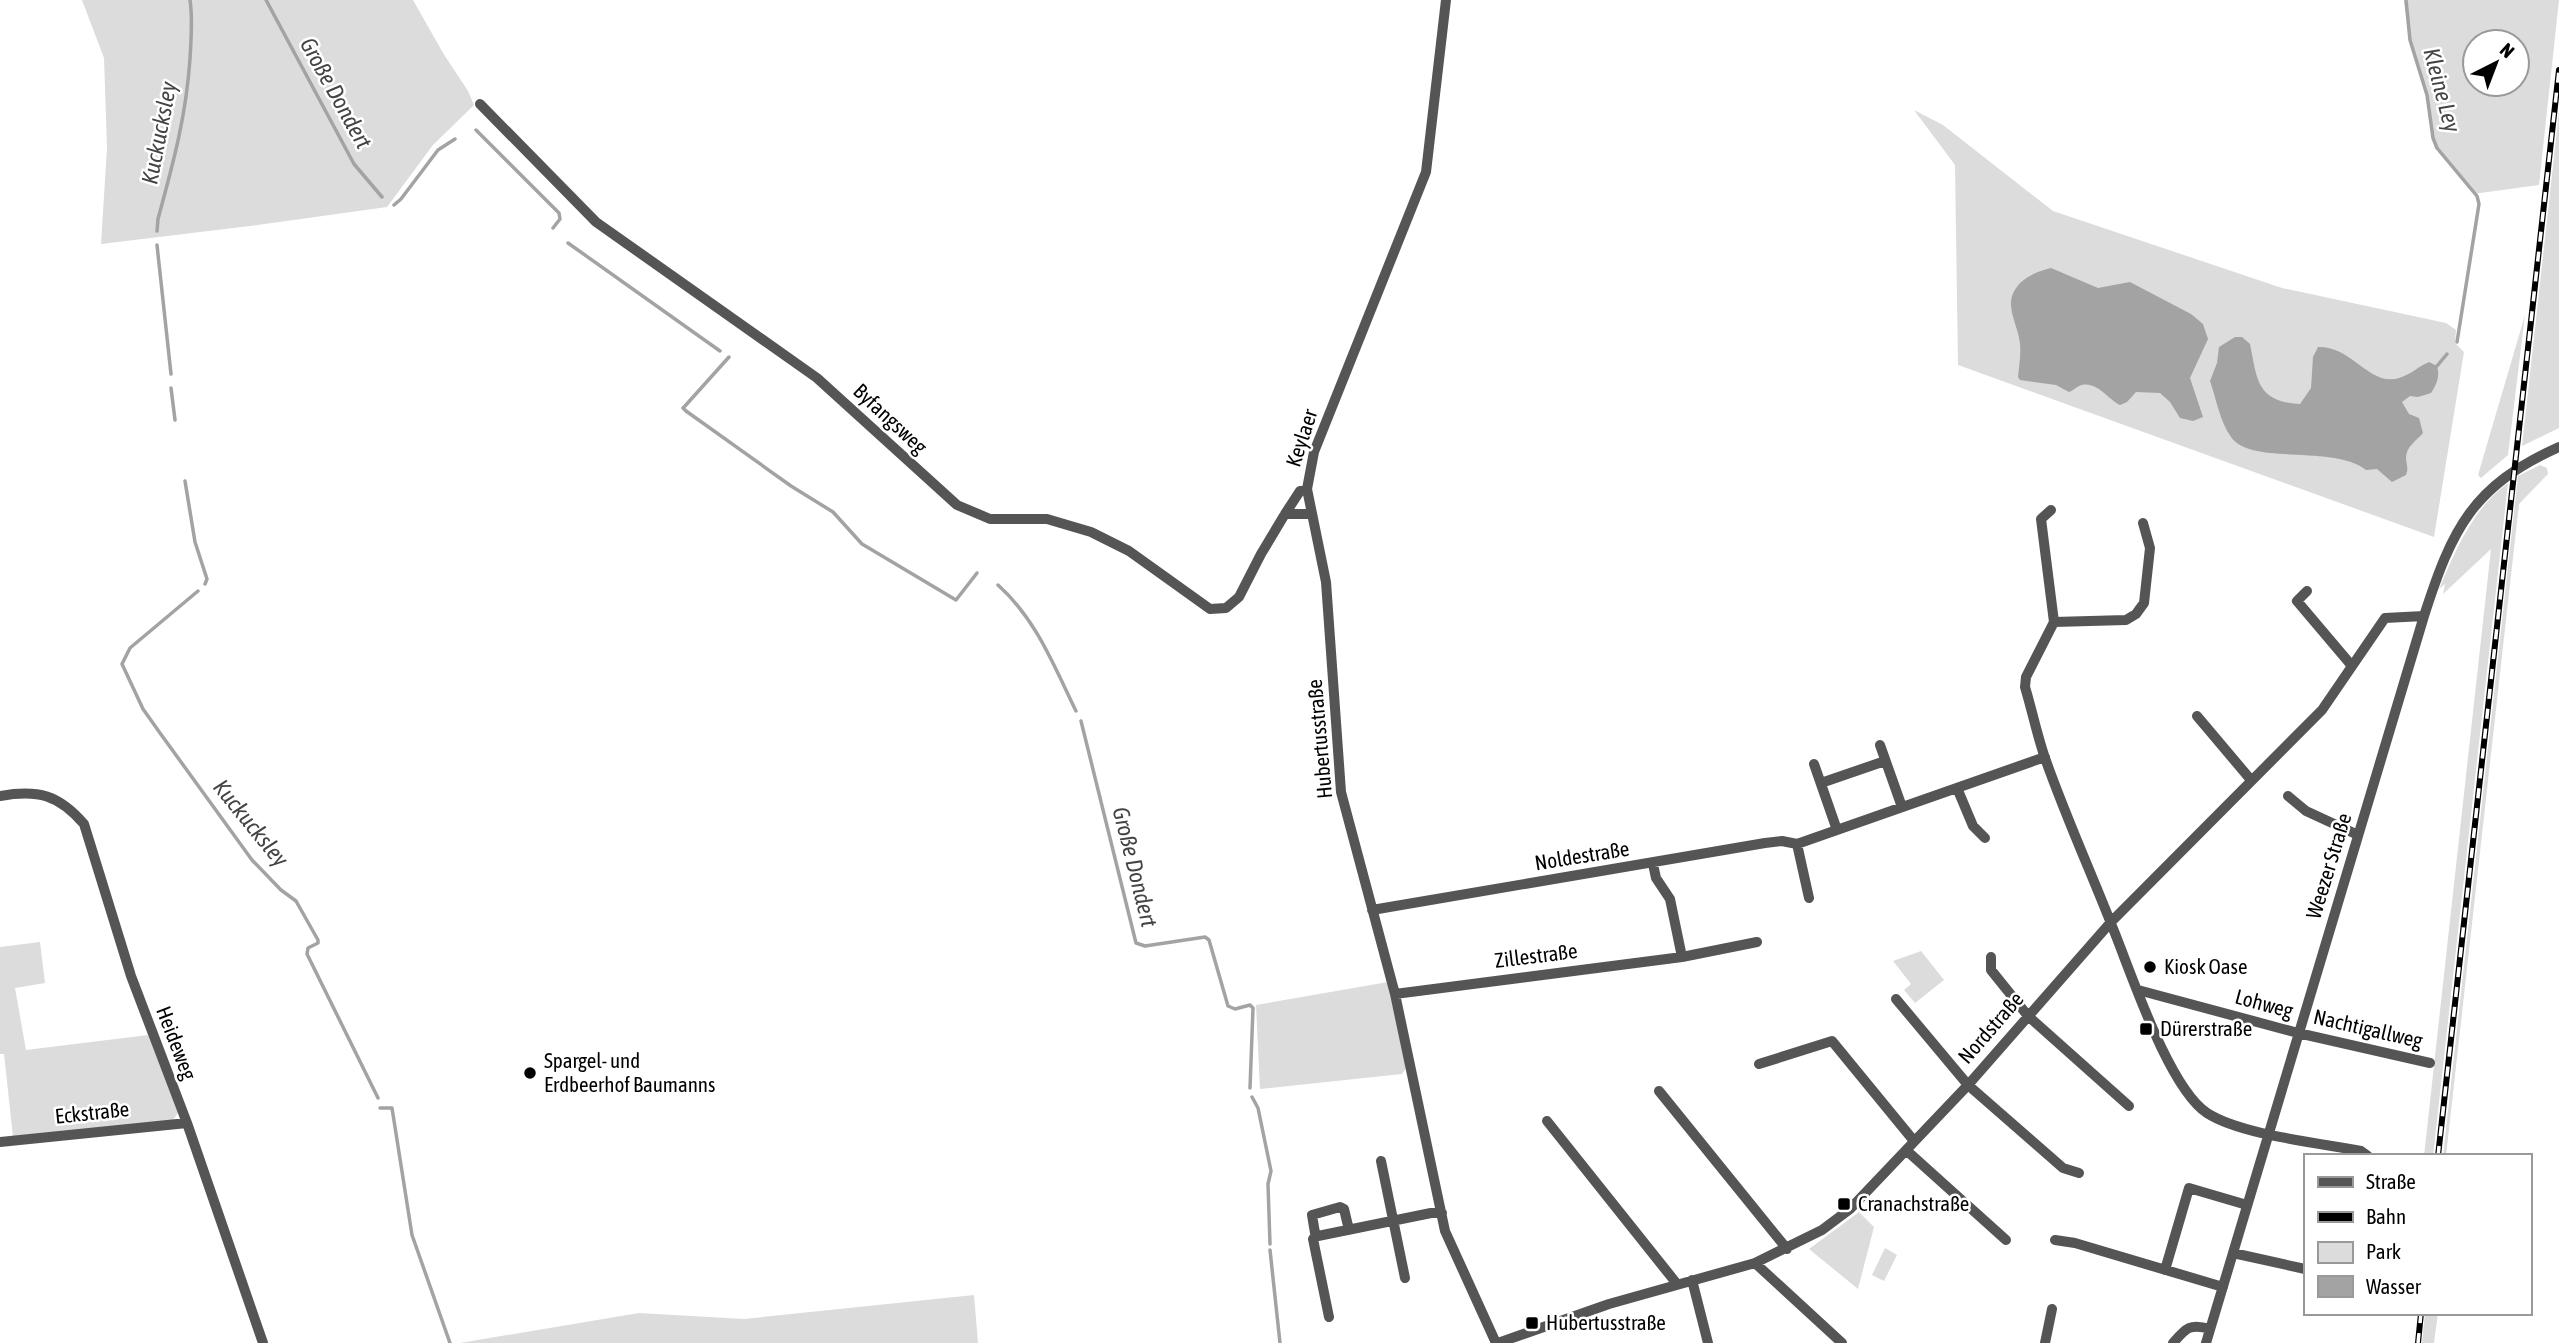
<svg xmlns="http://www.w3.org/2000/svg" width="2559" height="1343" font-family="'Asap Condensed',sans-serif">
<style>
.green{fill:#dcdcdc;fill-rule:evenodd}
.water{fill:#a3a3a3}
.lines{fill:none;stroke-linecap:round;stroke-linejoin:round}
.stream{stroke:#a3a3a3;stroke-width:3.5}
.street{stroke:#555;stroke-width:10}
.rail-casing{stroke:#000;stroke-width:6}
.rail{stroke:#fff;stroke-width:3.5;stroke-dasharray:10;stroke-linecap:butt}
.poi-dot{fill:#000;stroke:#fff;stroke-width:2.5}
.labels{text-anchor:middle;stroke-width:5;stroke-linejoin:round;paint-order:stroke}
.street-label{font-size:21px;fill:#000;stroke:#fff}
.poi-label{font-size:21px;fill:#000;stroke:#fff;text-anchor:start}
.water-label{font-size:23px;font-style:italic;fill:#444;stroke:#fff}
</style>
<rect width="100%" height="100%" fill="#fff"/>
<path class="green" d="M 82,0 L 413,0 L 443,53 L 468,91 L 474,105 L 433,145 L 387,207 L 250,226 L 101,244 L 107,148 L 104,58 Z
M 2404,0 L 2559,0 L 2539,185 L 2473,194 L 2435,148 L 2426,96 L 2409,40 ZM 2475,42 L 2517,42 L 2517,84 L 2475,84 Z
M 1914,110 L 1943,125 L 2053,211 L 2282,288 L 2446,323 L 2456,330 L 2455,343 L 2464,352 L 2434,537 L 1958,365 L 1955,165 Z
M 2559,111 L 2559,428 L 2522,446 Z
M 2525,315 L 2508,455 L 2481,478 L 2478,475 Z
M 2540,465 L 2547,468 L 2548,474 L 2519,504 L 2446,1156 L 2443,1156 L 2518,476 Z
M 2508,483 L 2433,1156 L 2424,1156 L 2491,549 L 2443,594 L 2445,584 L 2439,589 C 2455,551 2473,508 2508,483 Z
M 40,942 L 45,983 L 15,988 L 26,1050 L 148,1035 L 178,1113 L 173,1120 L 13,1137 L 4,1054 L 0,1054 L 0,947 Z
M 1921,951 L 1944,980 L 1915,1003 L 1904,990 L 1911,984 L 1893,961 Z
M 1388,982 L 1406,1068 L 1402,1074 L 1260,1089 L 1256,1005 Z
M 1859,1212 L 1874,1227 L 1858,1289 L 1809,1249 Z
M 1885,1248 L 1897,1255 L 1884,1281 L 1872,1275 Z
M 974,1295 L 978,1343 L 460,1343 L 639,1313 L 744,1319 Z
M 2425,1313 L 2438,1313 L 2434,1343 L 2422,1343 Z"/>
<path class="water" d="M 2051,268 L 2098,288 L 2130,282 L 2191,314 L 2203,324 L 2208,339 L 2190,378 L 2203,417 L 2193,421 L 2180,418 L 2170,402 L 2160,393 L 2136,392 L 2127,402 L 2120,405 C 2107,399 2096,379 2079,386 C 2075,388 2072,391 2069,392 L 2056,385 L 2020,380 L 2018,377 C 2019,367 2021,355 2020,344 C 2019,331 2012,319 2011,306 C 2010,283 2033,272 2051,268 Z
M 2235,337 L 2242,337 L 2250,344 C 2257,378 2256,402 2300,404 L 2311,388 L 2313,357 L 2318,347 C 2353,346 2369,387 2399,378 C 2410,375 2419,366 2429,362 L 2437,366 C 2440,376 2437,384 2431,393 L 2418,397 L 2410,396 L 2402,402 L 2409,414 L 2419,418 L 2423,433 C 2417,440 2406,447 2406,457 C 2406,465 2409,467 2406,475 L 2392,482 L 2377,469 L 2366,470 C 2334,444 2251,466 2231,437 C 2220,422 2216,398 2210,381 L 2217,363 L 2219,347 Z"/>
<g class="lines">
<path class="stream" d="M 266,0 L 354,164 L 382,197
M 2406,0 L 2410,40 L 2427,95 L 2433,138 L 2437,148 L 2477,196 L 2479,204 L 2457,342
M 476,130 L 559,213 L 560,219 L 553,228
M 394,205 L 401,199 L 438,150 L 455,139
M 157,231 L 158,219 C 173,164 186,117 190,59 C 191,39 193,20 190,0
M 568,243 L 720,351
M 157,245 L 171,374
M 729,357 L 685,406 L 683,408 L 686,411 L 791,486 L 833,512 L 862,544 L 956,600 L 977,573
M 2437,366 L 2447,354
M 171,388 L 175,420
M 185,481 L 195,542 L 207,579 L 205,584
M 998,585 C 1036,619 1054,666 1076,711
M 198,591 L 130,648 L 122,664 L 143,709 L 160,733 L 252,860 L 281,890 L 296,901 L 318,940 L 318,943 L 308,948 L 307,954 L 378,1098
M 1081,721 L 1136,943 L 1145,946 L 1205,937 L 1209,940 L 1228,1006 L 1235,1009 L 1250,1005 L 1253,1008 L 1250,1088
M 1252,1097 L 1258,1108 L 1271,1171 L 1268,1184 L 1270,1244
M 380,1108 L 392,1108 L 412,1235 L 450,1343
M 1270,1250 L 1280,1343"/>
<path class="street" d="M 1446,0 L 1426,172 L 1314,452 L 1307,489 L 1326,582 L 1341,792 L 1395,994 L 1445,1231 L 1496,1343
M 480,104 L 596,222 L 817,378 L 957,505 L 990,519 L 1047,519 L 1091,532 L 1129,551 L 1210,609 L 1226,608 L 1239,597 L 1261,554 L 1285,514 L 1300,491 L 1307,489
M 2051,510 L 2041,519 L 2054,622 L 2026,677 L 2025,687 C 2032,710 2037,735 2045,758 C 2065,815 2090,870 2112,926 C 2131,972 2168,1087 2207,1113 C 2241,1135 2320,1143 2361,1151 L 2368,1156
M 1285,514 L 1310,514
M 2307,591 L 2297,601 L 2352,666
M 2054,622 L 2126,620 L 2136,614 L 2144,603 L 2150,548 L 2143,523
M 2197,716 L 2251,780
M 1880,745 L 1902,807
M 1814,764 L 1837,830
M 1821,783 L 1885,761
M 1957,788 L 1973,826 L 1985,838
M 0,796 C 38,789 59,795 84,824 L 131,976 L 187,1123 L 263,1343
M 2288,796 L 2306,811 L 2358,835
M 1653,864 L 1656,878 L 1670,899 L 1682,957
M 1809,898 L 1797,844 L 2045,757
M 1372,910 L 1765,843 L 1782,841 L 1797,844
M 1991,957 L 1991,970 L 2028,1016 L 2129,1106
M 2138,990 L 2298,1033 L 2430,1063
M 1395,994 L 1682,957 L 1757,942
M 1896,999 L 1968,1085 L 2063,1168 L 2079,1173
M 1759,1064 L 1832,1041 L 1914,1141
M 1659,1091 L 1787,1249
M 1547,1121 L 1677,1284
M 0,1142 L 187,1123
M 1906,1150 L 2006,1240
M 1381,1161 L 1405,1278
M 1349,1230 L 1344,1209 L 1340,1207 L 1312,1215 L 1315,1233 L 1318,1236 L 1431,1213 L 1442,1213
M 1316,1235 L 1313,1239 L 1329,1317
M 2055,1240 L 2075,1243 L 2223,1287
M 2233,1253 L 2305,1269
M 1755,1263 L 1842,1343
M 2165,1270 L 2189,1188 L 2247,1205
M 1692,1280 L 1708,1343
M 1498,1343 L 1609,1304 L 1755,1263 L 1822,1230 L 1850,1209 L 1968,1085 L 2111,922 L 2322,710 L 2385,618 L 2424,616
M 2045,1343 L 2052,1309
M 2173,1343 C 2186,1328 2190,1323 2210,1329
M 2206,1343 L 2424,616 C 2452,529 2472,486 2559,447"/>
<defs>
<path id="rail" d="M 2438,1156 L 2559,70
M 2418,1343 L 2421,1313"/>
</defs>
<use href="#rail" class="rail-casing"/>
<use href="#rail" class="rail"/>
</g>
<g class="poi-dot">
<circle cx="2150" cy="967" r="7"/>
<rect x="2139" y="1022" width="14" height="14" rx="3.5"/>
<circle cx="530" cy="1073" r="7"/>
<rect x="1837" y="1197" width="14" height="14" rx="3.5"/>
<rect x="1525" y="1316" width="14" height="14" rx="3.5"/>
</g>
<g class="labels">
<g class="street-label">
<text transform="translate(890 419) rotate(43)" y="7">Byfangsweg</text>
<text transform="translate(1302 438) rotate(-72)" y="7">Keylaer</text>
<text transform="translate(1320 739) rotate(-95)" y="7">Hubertusstraße</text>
<text transform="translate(1582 856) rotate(-9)" y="7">Noldestraße</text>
<text transform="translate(2329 866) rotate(-73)" y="7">Weezer Straße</text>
<text transform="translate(1536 956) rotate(-7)" y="7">Zillestraße</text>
<text transform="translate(2264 1004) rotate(15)" y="7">Lohweg</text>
<text transform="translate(1991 1028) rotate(-49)" y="7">Nordstraße</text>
<text transform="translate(2368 1029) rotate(13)" y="7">Nachtigallweg</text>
<text transform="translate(176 1043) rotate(69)" y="7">Heideweg</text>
<text transform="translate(92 1113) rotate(-6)" y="7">Eckstraße</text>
</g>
<g class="poi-label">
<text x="2164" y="974">Kiosk Oase</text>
<text x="2160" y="1036">Dürerstraße</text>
<text x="544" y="1068">Spargel- und<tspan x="544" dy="24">Erdbeerhof Baumanns</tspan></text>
<text x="1858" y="1211">Cranachstraße</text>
<text x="1546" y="1330">Hubertusstraße</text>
</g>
<g class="water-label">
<text transform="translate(2442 90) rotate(75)" y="8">Kleine Ley</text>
<text transform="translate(336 93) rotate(61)" y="8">Große Dondert</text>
<text transform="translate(159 133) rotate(-79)" y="8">Kuckucksley</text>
<text transform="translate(251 823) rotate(51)" y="8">Kuckucksley</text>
<text transform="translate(1135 867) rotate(76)" y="8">Große Dondert</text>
</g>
</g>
<rect x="2304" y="1154" width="228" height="161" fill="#ffffff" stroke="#999999" stroke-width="2"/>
<rect x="2318" y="1177" width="35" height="10" fill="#555555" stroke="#999999" stroke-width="2"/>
<text x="2366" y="1189" font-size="21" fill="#000000">Straße</text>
<rect x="2318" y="1212" width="35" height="10" fill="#000000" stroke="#999999" stroke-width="2"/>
<text x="2366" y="1224" font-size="21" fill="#000000">Bahn</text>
<rect x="2318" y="1242" width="35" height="21" fill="#dcdcdc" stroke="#999999" stroke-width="2"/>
<text x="2366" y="1259" font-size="21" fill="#000000">Park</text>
<rect x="2318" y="1276" width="35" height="21" fill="#a3a3a3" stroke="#999999" stroke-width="2"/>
<text x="2366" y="1294" font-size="21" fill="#000000">Wasser</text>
<g transform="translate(2496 63) rotate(42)"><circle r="33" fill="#ffffff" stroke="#999999" stroke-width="2"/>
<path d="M0-5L12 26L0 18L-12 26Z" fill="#000000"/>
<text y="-10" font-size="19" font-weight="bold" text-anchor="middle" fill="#000000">N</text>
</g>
</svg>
